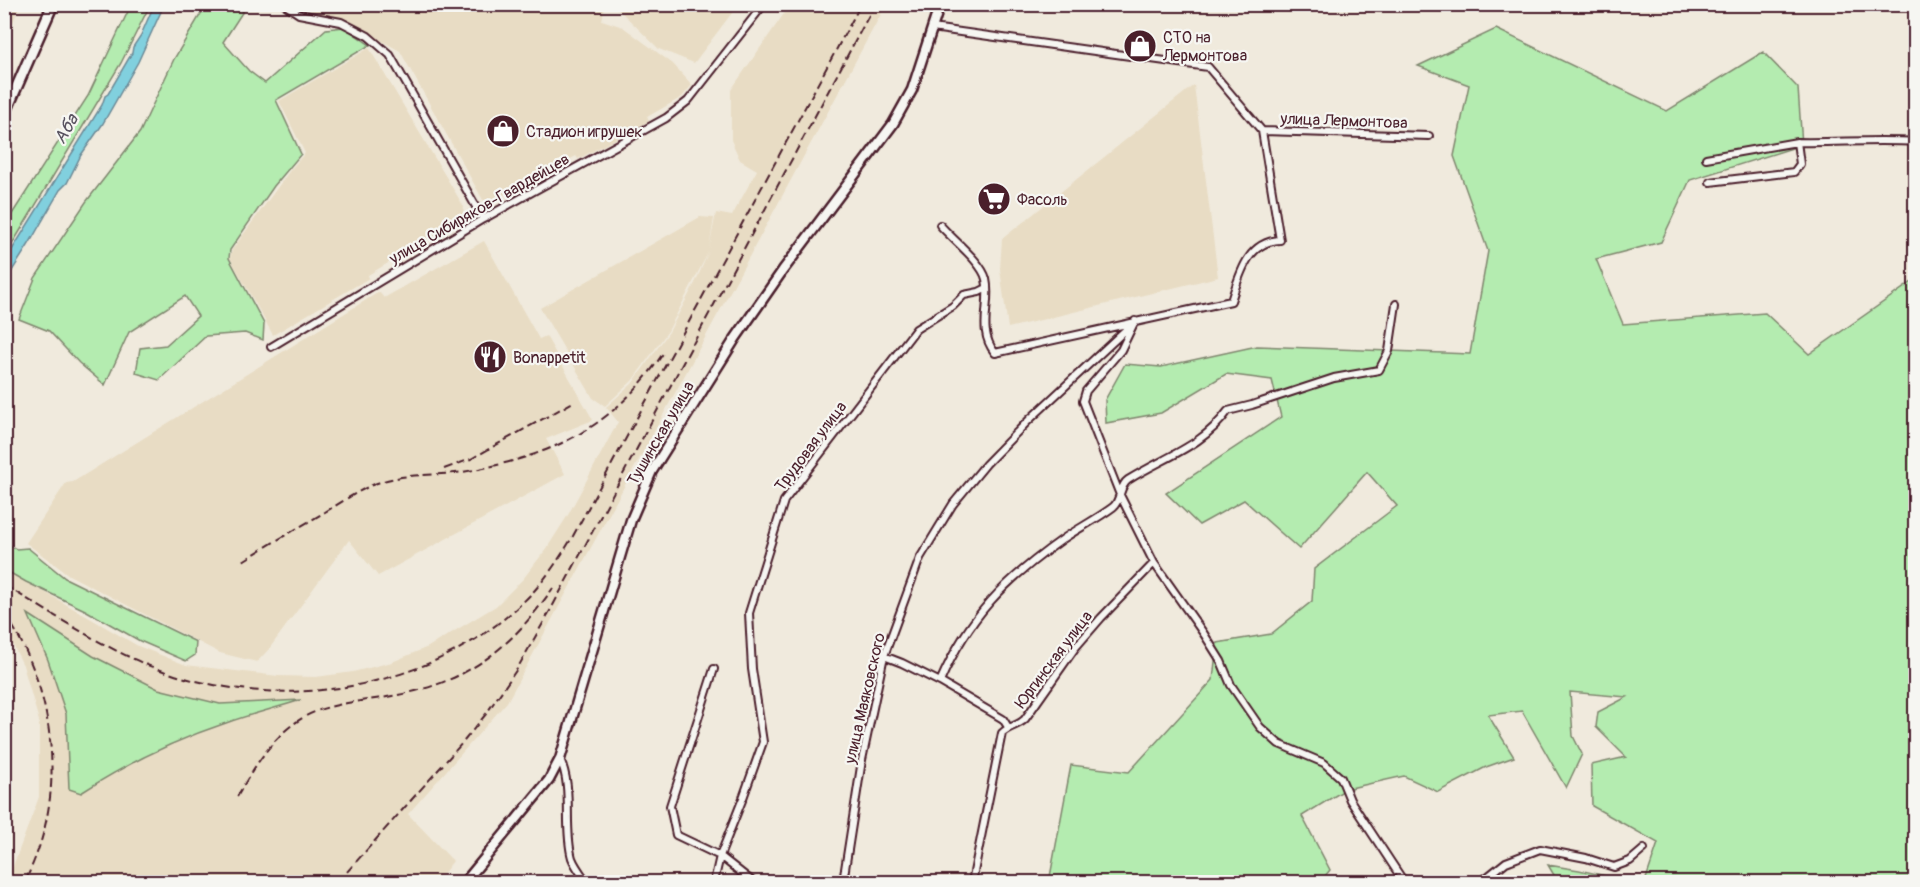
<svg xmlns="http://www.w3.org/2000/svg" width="1920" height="887" font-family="Pangolin,sans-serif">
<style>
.built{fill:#e8dcc4}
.green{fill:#b4ecb0;stroke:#7f866e;stroke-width:1.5}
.water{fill:#81d0de;stroke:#6b8996;stroke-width:1.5}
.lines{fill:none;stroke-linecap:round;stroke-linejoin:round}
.minor-casing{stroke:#4a1f2b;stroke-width:10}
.secondary-casing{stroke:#4a1f2b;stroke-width:13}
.primary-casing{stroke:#4a1f2b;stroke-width:14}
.minor{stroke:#f6f6f2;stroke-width:6}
.secondary{stroke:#f6f6f2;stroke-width:8}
.primary{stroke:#f6f6f2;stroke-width:9}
.rail{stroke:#4a1f2b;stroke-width:2;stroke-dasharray:9 4.5;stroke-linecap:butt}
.labels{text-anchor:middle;stroke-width:4.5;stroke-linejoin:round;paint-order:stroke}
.poi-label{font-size:16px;fill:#4a1f2b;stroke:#f6f6f2;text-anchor:start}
.street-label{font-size:16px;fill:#4a1f2b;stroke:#f6f6f2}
.water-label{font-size:18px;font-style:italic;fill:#5a5461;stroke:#f6f6f2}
</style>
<rect width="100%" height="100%" fill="#f0eadd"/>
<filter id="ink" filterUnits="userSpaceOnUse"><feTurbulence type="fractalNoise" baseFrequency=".0167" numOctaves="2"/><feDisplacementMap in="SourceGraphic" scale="12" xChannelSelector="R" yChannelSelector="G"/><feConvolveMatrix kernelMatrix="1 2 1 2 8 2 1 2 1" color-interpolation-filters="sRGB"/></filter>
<g filter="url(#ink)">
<path class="built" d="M 5,4 L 20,5 L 5,42 L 4,5 Z
M 297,5 L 605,5 L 602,20 L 623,27 L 673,64 L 692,85 L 682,97 L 647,117 L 649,121 L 578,159 L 576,156 L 494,200 L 483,200 L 400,51 L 352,24 Z
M 614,5 L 738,5 L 694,63 L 659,49 Z
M 790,5 L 886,5 L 507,702 L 408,814 L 453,861 L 437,882 L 7,882 L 39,797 L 39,721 L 23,665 L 5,629 L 5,569 L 138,646 L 186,665 L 278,676 L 316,677 L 353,672 L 392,662 L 428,647 L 496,606 L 523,579 L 547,548 L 568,515 L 618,422 L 606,407 L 632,384 L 669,332 L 695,283 L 709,251 L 668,331 L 632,381 L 605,406 L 593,398 L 540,308 L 700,217 L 714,218 L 709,249 L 716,213 L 732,216 L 757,170 L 740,160 L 731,140 L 731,90 Z
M 369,48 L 464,207 L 462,219 L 368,275 L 369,278 L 273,335 L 230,258 L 232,250 L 291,169 L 305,153 L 279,101 Z
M 1194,85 L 1218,277 L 1008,328 L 1000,269 L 1002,239 Z
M 484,241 L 539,339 L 546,336 L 593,420 L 546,439 L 565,474 L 378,576 L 349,540 L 269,649 L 257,662 L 220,653 L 144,614 L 69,575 L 26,543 L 66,483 L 73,482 L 379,292 L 384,298 Z"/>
<path class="green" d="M 131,5 L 150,5 L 121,63 L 5,256 L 5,225 L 88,96 Z
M 206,5 L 247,5 L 223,42 L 249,71 L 265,83 L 326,29 L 344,27 L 370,45 L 276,100 L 301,154 L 274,186 L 230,250 L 229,258 L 264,324 L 263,340 L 245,333 L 206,336 L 159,380 L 136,373 L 140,348 L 166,345 L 198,316 L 185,296 L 129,332 L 105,385 L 79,363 L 49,331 L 19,319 L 35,278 L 86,202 L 140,132 L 174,59 Z
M 1496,29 L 1667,111 L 1763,52 L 1798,88 L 1802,145 L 1690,180 L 1661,242 L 1596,259 L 1623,324 L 1765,313 L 1809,354 L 1915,280 L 1915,882 L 1645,882 L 1658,843 L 1592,806 L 1591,765 L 1626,757 L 1596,727 L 1598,712 L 1627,697 L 1570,692 L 1573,736 L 1582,754 L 1566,788 L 1522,711 L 1488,715 L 1514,757 L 1486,767 L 1438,792 L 1404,776 L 1346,789 L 1302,816 L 1330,870 L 1320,882 L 1049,882 L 1071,765 L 1129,772 L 1213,680 L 1217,643 L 1271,634 L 1312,601 L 1314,569 L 1397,506 L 1367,472 L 1299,549 L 1244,500 L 1199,525 L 1166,493 L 1281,417 L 1272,380 L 1226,374 L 1161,413 L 1106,423 L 1105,400 L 1125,364 L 1161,367 L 1257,346 L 1470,354 L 1488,251 L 1454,156 L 1469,85 L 1418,66 Z
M 5,543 L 16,549 L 28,548 L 65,578 L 196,642 L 195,655 L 186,661 L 140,641 L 85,610 L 26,582 L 5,570 Z
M 28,614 L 93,656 L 158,689 L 220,704 L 301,700 C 276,708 251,714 226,723 C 175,740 126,764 81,793 L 69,789 L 66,714 L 48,660 Z
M 1548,865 L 1579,870 L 1633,882 L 1558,882 Z"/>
<path class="water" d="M 154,5 L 164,5 L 138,62 L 102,125 L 81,155 L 67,183 L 60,190 L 29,244 L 5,282 L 5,261 L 102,105 L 105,96 L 108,94 L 132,53 L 133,47 L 141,35 Z"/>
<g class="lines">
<defs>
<path id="minor" d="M 284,4 L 299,14 L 341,22 L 368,36 L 390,55 L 483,219
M 932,28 L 1208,67 L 1262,131 L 1429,136
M 1706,158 L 1797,142
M 1710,182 L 1794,172 L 1800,164 L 1797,142 C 1836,143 1876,139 1916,142
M 940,225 C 952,239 982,262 986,279 C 992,304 976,329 995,353 L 1231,301 C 1240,274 1247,242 1280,240 L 1262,131
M 1135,321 L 1121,350 L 1086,391 L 1083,401 L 1120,495 L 1154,563 L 1204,634 L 1221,661 L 1231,685 L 1260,727 L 1279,744 L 1324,763 L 1341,778 L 1350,800 L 1404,882
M 271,347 L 483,219 L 666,118 L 688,101 L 764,4
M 884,656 L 902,663 L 940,682 C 968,617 1005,580 1063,539 C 1079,528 1097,519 1113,507 C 1121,501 1119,486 1128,480 C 1164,457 1202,447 1228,411 L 1252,405 L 1334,378 L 1379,370 L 1389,351 L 1396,304
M 714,669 L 670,806 L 676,835 L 720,856 L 753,882
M 940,682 L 1003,719 L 1008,727
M 560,759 C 574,789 563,826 572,858 C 575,866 582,875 587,882
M 714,882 L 720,856 L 743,798 L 763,742 L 752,669 L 749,613 L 784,501 L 916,329 L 953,306 L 964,295 L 979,292 L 987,288
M 843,882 L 862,760 L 884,656 L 920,558 L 953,504 L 986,464 L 1029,420 L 1133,323
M 972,882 L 1002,733 C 1009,726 1018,726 1025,719 L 1075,648 L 1101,618 L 1154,563
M 1481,882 L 1506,862 L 1540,849 L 1586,858 L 1614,867 L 1630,861 L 1644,849"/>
<path id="secondary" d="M 465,882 L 549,780 L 560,759 L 631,520 L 652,471 L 735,339 L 783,270 L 893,124 L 912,90 L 940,4"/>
<path id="primary" d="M 4,116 L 53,4"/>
</defs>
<use href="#minor" class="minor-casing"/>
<use href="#secondary" class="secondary-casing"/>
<use href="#primary" class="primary-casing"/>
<use href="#minor" class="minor"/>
<use href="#secondary" class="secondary"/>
<use href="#primary" class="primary"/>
<path class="rail" d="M 444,469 L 471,459 L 575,401
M 243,561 C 270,544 298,528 325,512 C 342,502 359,490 377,483 C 405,473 435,476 463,472 C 552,456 613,429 664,352
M 4,585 C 58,617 113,655 172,674 C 288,712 431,689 521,604 C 542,585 558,561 573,536 L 861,4
M 4,613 C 45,671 62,756 45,826 C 41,845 33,864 25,882
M 237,797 C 254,767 273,735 304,717 C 329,703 359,702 387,697 C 465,684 508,652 553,588
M 338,882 L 464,741 L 486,714 L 517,669 L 551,609 L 875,4"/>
</g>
</g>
<defs>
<symbol id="shop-disc" viewBox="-11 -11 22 22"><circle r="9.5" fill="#4a1f2b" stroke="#f6f6f2"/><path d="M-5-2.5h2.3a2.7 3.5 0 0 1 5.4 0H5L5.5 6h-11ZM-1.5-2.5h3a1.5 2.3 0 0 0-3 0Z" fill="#fff"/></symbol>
<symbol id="supermarket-disc" viewBox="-11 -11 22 22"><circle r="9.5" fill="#4a1f2b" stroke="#f6f6f2"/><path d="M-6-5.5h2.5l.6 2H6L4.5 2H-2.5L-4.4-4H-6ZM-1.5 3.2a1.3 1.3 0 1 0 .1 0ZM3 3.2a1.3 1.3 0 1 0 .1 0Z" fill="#fff"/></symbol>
<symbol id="restaurant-disc" viewBox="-11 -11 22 22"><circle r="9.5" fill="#4a1f2b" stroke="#f6f6f2"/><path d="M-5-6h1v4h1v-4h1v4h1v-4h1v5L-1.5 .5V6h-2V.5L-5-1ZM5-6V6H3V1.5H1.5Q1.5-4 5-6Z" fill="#fff"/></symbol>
</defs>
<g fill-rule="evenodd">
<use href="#shop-disc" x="1121" y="27" width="38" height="38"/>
<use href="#shop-disc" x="484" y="112" width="38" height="38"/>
<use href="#supermarket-disc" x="975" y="180" width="38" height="38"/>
<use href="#restaurant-disc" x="471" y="338" width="38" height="38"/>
</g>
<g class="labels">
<g class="poi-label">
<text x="1163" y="43">СТО на<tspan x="1163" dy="18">Лермонтова</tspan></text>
<text x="526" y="137">Стадион игрушек</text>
<text x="1017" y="205">Фасоль</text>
<text x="513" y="363">Bonappetit</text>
</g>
<g class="street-label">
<text transform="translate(1344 120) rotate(2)" y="6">улица Лермонтова</text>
<text transform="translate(479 208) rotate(-30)" y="6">улица Сибиряков-Гвардейцев</text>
<text transform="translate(660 433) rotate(-60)" y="6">Тушинская улица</text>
<text transform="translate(810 446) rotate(-53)" y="6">Трудовая улица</text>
<text transform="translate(1053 659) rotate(-53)" y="6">Юргинская улица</text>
<text transform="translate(864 698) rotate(-77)" y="6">улица Маяковского</text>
</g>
<g class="water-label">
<text transform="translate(66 129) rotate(-60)" y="6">Аба</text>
</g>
</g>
<rect width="1920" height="887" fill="none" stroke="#f6f6f2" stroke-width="24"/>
<rect x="12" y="12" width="1896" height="863" fill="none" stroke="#4a1f2b" stroke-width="2" filter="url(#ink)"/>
</svg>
